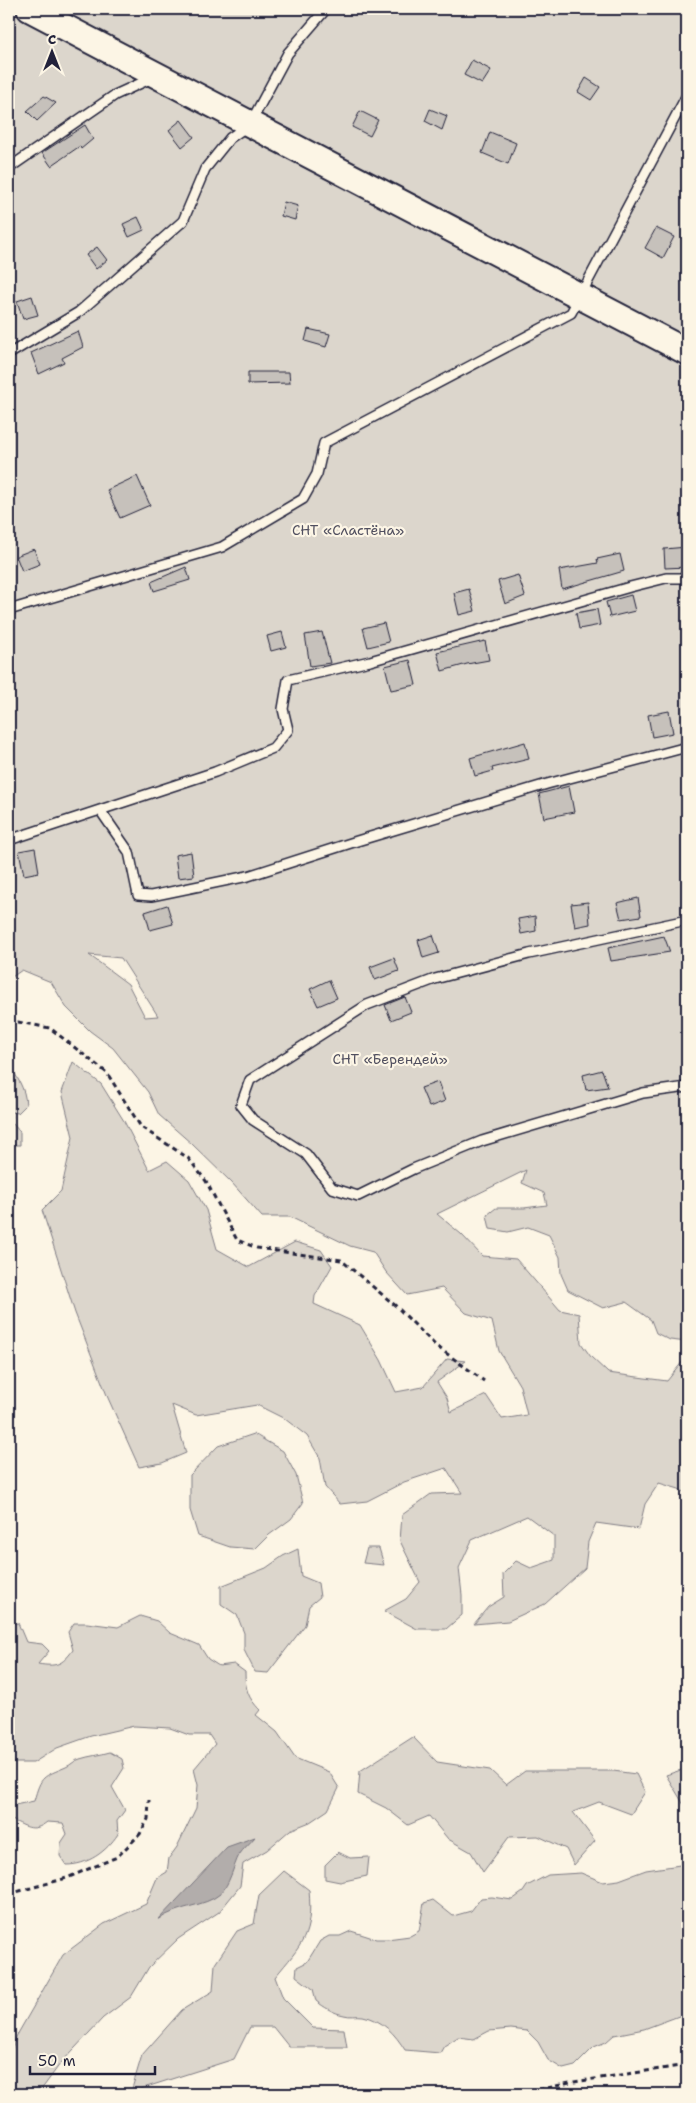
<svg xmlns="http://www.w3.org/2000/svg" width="696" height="2103" font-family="'Shantell Sans',sans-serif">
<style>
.green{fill:#dcd6cc;stroke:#7f7c84;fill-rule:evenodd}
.water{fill:#b2adab;stroke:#78757e}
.building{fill:#c6c1bb;stroke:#22223b}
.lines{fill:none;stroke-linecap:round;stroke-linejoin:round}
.lane-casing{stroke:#22223b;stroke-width:12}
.secondary-casing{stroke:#22223b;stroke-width:29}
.path{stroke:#22223b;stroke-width:3;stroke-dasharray:5 4;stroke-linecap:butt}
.lane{stroke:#fcf5e5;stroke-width:9}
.secondary{stroke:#fcf5e5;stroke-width:25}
.labels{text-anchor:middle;stroke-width:4.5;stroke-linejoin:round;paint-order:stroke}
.park-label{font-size:14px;fill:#504f5f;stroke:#fcf5e5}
</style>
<rect width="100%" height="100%" fill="#fcf5e5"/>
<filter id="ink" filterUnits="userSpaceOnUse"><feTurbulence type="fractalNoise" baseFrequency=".02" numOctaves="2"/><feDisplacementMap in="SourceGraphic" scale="10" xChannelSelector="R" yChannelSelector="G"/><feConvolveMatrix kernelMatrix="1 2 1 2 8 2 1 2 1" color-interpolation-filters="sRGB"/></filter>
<g filter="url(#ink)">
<path class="green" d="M 9,9 L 687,9 L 687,1342 L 670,1340 L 656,1333 L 651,1320 L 626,1302 L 603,1308 L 568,1290 L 561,1274 L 560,1257 L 549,1235 L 528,1227 L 508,1232 L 490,1229 L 487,1215 L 496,1208 L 524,1208 L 547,1205 L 544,1193 L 522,1183 L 526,1170 L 437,1214 L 461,1234 L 482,1256 L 516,1259 L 560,1310 L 579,1314 L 581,1343 L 591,1357 L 608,1373 L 667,1381 L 687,1356 L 687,1494 L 679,1489 L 659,1483 L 645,1504 L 639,1529 L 596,1523 L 588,1542 L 585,1568 L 545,1604 L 508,1621 L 474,1624 L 488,1607 L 504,1597 L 503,1574 L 516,1561 L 531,1568 L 554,1560 L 554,1536 L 527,1516 L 472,1540 L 459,1568 L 462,1595 L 462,1615 L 446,1629 L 417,1629 L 384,1611 L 406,1599 L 420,1582 L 400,1541 L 402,1515 L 431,1494 L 462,1493 L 446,1468 L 404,1482 L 367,1501 L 340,1504 L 325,1487 L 320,1458 L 307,1436 L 285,1419 L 257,1405 L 196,1415 L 172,1405 L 186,1453 L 162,1463 L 139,1467 L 108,1398 L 75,1313 L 42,1210 L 61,1191 L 73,1137 L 62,1092 L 73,1062 L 101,1084 L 124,1121 L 149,1170 L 167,1161 L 189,1180 L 206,1210 L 217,1249 L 249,1267 L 295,1242 L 321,1250 L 332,1266 L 315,1296 L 314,1304 L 360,1325 L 381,1360 L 396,1392 L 423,1387 L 447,1359 L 466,1361 L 437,1382 L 447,1398 L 451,1412 L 486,1395 L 502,1419 L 527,1415 L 520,1386 L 499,1351 L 492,1321 L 466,1313 L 442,1288 L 407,1295 L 386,1272 L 373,1252 L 350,1246 L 290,1217 L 262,1217 L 232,1183 L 192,1144 L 159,1115 L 148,1092 L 113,1048 L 90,1031 L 66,1007 L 51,982 L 22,970 L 9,979 ZM 89,955 L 121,958 L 158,1016 L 145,1017 L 128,984 Z
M 9,1064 C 17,1078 25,1087 26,1105 L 18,1113 L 11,1112 L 12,1123 L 20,1132 L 20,1145 L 11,1145 L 9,1141 Z
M 254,1434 L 283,1451 L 296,1475 L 303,1503 L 291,1519 L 269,1535 L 255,1549 L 230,1547 L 198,1536 L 190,1510 L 190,1475 L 218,1446 Z
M 367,1548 L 379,1548 L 384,1565 L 363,1563 Z
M 298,1549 L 301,1576 L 318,1583 L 320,1597 L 309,1606 L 305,1625 L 268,1673 L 255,1672 L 244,1650 L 244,1633 L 237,1615 L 221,1604 L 221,1586 L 266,1568 L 283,1556 Z
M 140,1616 L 157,1621 L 170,1633 L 199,1645 L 208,1659 L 219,1666 L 234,1664 L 245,1672 C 245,1689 248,1698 260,1710 L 256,1715 L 277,1732 L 295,1758 L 329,1772 L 339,1788 L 328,1810 L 310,1822 L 290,1830 L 267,1850 L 243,1864 L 240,1886 L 219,1912 L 178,1939 L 149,1967 L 131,1997 L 103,2018 L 60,2064 L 44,2086 L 36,2094 L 9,2094 L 9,2056 L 16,2037 L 63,1955 L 104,1924 L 146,1904 L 157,1878 L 167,1872 L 169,1858 L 177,1847 L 196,1808 L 198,1785 L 194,1769 L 215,1744 L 209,1735 L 189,1735 L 170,1728 L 134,1726 L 91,1736 L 57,1748 L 33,1763 L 9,1763 L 9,1624 L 18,1623 L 26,1642 L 42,1644 L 49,1651 L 38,1664 C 56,1667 62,1665 73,1650 L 68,1632 L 74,1623 L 87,1623 L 118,1627 Z
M 413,1737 L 437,1762 L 490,1770 L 506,1785 L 525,1771 L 613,1771 L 636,1774 L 645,1792 L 631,1814 L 599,1802 L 573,1812 L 595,1841 L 574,1865 L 566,1849 L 538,1836 L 509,1837 L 483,1872 L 471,1852 L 448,1839 L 429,1816 L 408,1825 L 386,1808 L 358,1794 L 360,1771 Z
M 110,1752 L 122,1759 L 124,1768 L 112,1787 L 125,1810 L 117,1821 L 118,1834 C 106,1852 88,1865 66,1865 L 60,1856 L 61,1843 L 67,1834 L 63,1823 L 47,1822 C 32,1834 25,1825 9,1819 L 10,1806 L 34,1801 C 41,1775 43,1777 66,1767 C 71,1765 75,1760 80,1759 C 89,1756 100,1755 110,1752 Z
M 687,1768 L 687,1810 L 666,1775 Z
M 338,1852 L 350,1858 L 369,1857 L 367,1876 L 340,1882 L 325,1879 L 325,1865 Z
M 680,1865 L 687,1865 L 687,2013 L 644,2029 L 614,2035 L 606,2042 L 594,2047 L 575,2066 L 563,2069 L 548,2060 L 538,2042 L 527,2031 L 511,2029 L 489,2031 L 474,2039 L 458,2037 L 444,2046 L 440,2053 L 405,2050 C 395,2034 383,2020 363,2016 C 357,2015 350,2017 344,2015 C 333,2013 324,2007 316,2001 L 313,1989 L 296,1976 L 297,1967 L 307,1962 L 320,1941 L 329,1936 L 340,1936 L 351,1931 L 376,1939 L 387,1939 L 410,1936 L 419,1931 L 424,1903 L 433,1900 L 453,1916 L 471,1911 L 481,1898 L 492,1897 L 512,1900 L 523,1892 L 527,1886 L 548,1875 L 581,1873 L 603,1882 L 619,1880 L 646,1870 Z
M 284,1871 L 309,1890 C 313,1936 302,1944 275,1977 L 283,1998 L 313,2028 L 344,2029 L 347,2047 L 289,2047 L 273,2027 L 250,2027 L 234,2059 L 131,2092 L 142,2055 L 182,2010 L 213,1991 L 215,1964 L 237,1931 L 254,1924 L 259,1895 Z"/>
<path class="water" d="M 255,1837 C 250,1843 243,1849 239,1855 C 233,1867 230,1884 220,1894 C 205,1907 178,1905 158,1920 L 227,1847 Z"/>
<path class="building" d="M 472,60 L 491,70 L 482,84 L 464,75 Z
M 586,78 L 600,87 L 591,100 L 578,92 Z
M 44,96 L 56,103 L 37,121 L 27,111 Z
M 430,109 L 447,116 L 442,130 L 425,121 Z
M 360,111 L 378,120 L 370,136 L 352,127 Z
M 181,120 L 194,137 L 182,147 L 169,130 Z
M 85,125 L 93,139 L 81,149 L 80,146 L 51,166 L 42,153 Z
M 490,132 L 516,143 L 508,164 L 482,153 Z
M 284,202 L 298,206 L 295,220 L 281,216 Z
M 138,217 L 144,230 L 129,237 L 123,224 Z
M 656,228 L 674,237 L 663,258 L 645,248 Z
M 97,247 L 107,260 L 96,269 L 86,255 Z
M 32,296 L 38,315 L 23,319 L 17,301 Z
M 308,329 L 330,334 L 326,347 L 305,341 Z
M 78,331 L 83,347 L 62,358 L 64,362 L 39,374 L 31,353 Z
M 248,372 L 289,372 L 290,383 L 248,384 Z
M 137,476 L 150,505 L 120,518 L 107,490 Z
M 687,547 L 687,567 L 665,568 L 664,549 Z
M 34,549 L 40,564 L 22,571 L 16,556 Z
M 620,554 L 624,571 L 562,589 L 559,570 L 598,563 L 597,559 Z
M 186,567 L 190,580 L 154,591 L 151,582 Z
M 518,575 L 525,596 L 505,604 L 498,581 Z
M 469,589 L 475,611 L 459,615 L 454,593 Z
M 631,595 L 635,611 L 610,617 L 606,602 Z
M 597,609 L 600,625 L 579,629 L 576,613 Z
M 384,623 L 389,642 L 368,647 L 363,628 Z
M 282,632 L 286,647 L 271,651 L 267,636 Z
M 322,632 L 330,663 L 310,666 L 305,635 Z
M 485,641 L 489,660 L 467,664 L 442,671 L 437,652 Z
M 410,660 L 416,685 L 391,690 L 385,666 Z
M 669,711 L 673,733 L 652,737 L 648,715 Z
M 525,742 L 529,759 L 492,768 L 493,771 L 475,776 L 470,758 Z
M 569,786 L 574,812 L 544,818 L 539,794 Z
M 35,848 L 39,872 L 24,875 L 19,851 Z
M 191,852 L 194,876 L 178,878 L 175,855 Z
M 638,898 L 641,916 L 621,919 L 617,903 Z
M 588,902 L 590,924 L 575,927 L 571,904 Z
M 167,905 L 173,924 L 150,930 L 145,912 Z
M 535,916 L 536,931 L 521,934 L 518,919 Z
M 433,935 L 439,953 L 423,958 L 418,940 Z
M 664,936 L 670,952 L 611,961 L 608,948 Z
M 394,958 L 399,971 L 375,980 L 370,967 Z
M 329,980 L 337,998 L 318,1006 L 310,989 Z
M 405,997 L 411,1012 L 391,1020 L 385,1005 Z
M 602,1070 L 608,1087 L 586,1090 L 583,1075 Z
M 438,1082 L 445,1101 L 429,1107 L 421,1088 Z"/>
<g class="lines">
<defs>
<path id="lane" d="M 9,168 L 115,95 L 152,78
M 9,354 L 79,312 L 183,221 L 205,169 L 230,138 L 250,124 L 288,53 L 326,9
M 9,610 L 222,547 L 303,499 L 317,474 L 324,443 L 571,313 L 687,95
M 100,810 L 129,852 L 138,895 L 151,896 L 248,876 L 357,841 L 547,784 L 687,747
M 9,840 L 215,772 L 273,748 L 288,730 L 283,709 L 288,680 L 370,661 L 630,587 L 666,578 L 687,578
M 687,920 L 529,954 L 435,979 L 367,1005 L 250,1080 L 241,1105 L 253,1120 L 306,1154 L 332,1188 L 358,1196 L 413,1169 L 482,1141 L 643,1093 L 687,1087"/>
<path id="secondary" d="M 30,9 L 687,352"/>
</defs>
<use href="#lane" class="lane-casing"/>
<use href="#secondary" class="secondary-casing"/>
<path class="path" d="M 9,1024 L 18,1022 L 50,1028 L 107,1073 L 141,1127 L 188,1158 L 206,1181 L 237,1240 L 257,1248 L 341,1260 L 397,1307 L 435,1345 L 484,1381
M 9,1894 L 67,1878 L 117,1857 L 140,1834 L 148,1819 L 149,1800
M 521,2094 L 574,2082 L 687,2065"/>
<use href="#lane" class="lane"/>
<use href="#secondary" class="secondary"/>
</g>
</g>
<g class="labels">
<g class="park-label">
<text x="348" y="535">СНТ «Сластёна»</text>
<text x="390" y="1064">СНТ «Берендей»</text>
</g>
</g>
<rect width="696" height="2103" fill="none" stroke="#fcf5e5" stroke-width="30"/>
<rect x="15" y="15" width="666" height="2073" fill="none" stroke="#22223b" stroke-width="2" filter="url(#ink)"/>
<g transform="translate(52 52)" stroke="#fcf5e5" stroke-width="4" paint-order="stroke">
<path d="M0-4L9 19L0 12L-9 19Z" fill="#22223b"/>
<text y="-8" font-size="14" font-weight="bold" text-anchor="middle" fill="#22223b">С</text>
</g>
<path d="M30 2066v8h125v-8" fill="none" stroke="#22223b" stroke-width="2.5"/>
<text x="38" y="2066" font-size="15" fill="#22223b" stroke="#fcf5e5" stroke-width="4" paint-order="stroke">50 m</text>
</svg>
